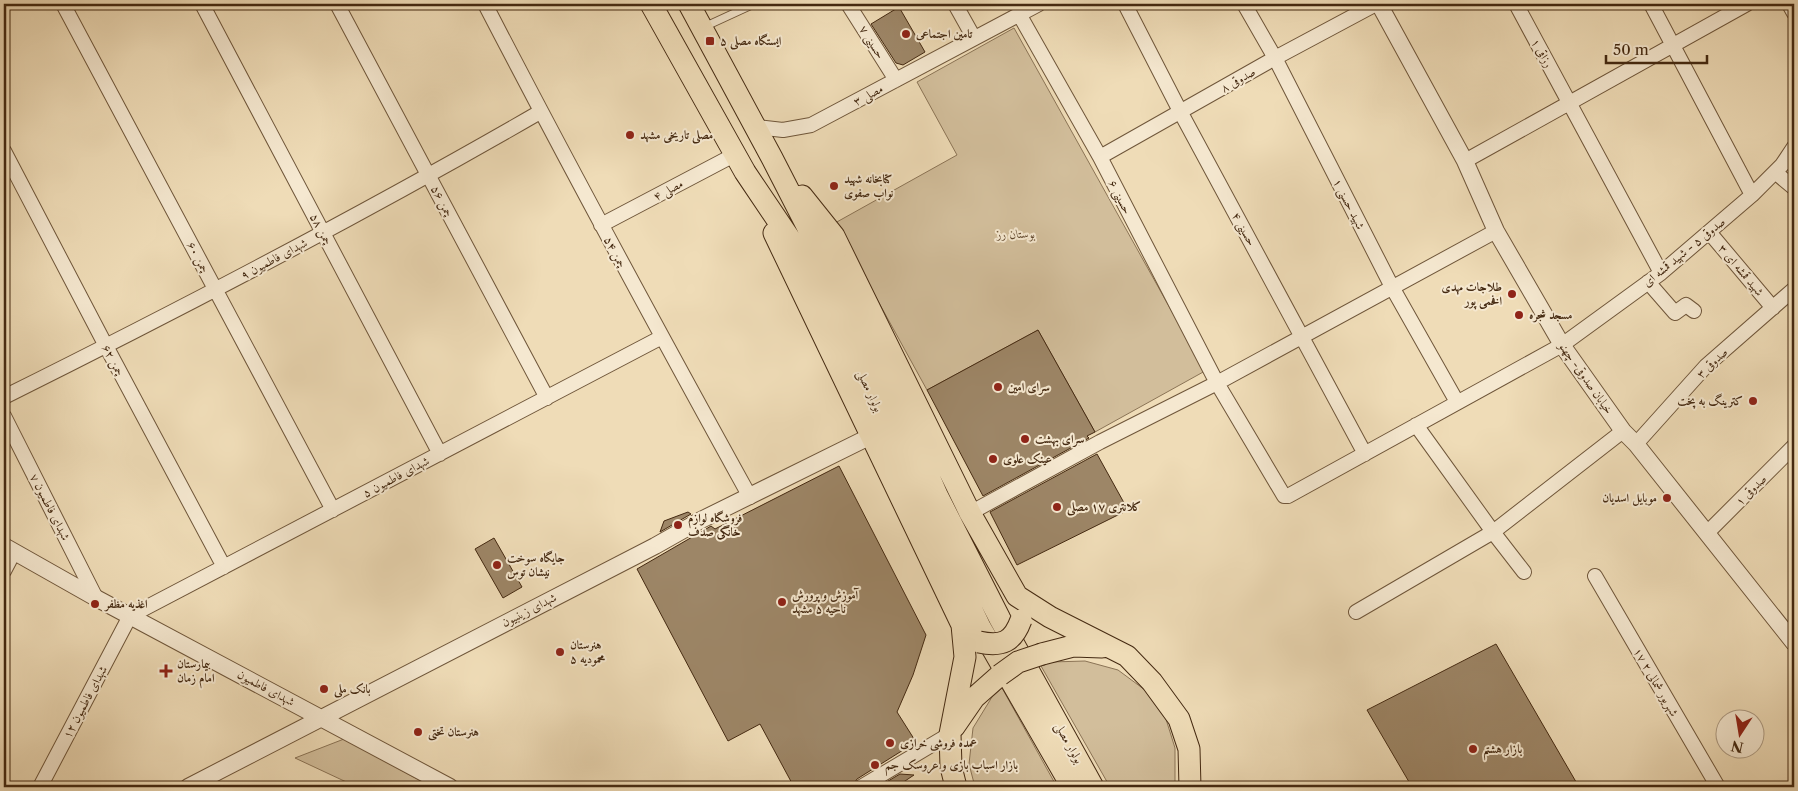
<svg xmlns="http://www.w3.org/2000/svg" width="1798" height="791" font-family="'Libre Caslon Text',Amiri,serif">
<style>
.green{fill:#d2be9b;stroke:#8b7456}
.building{fill:#9d8667;stroke:#442911}
.lines{fill:none;stroke-linecap:round;stroke-linejoin:round}
.service-casing{stroke:#6f563a;stroke-width:9}
.minor-casing{stroke:#6f563a;stroke-width:16}
.tertiary-casing{stroke:#6f563a;stroke-width:18}
.primary-casing{stroke:#442911;stroke-width:23}
.service{stroke:#f5e8d0;stroke-width:7}
.minor{stroke:#f5e8d0;stroke-width:14}
.tertiary{stroke:#f5e8d0;stroke-width:16}
.primary{stroke:#efdcb7;stroke-width:21}
.primary-bridge-casing{stroke:#442911;stroke-width:23;stroke-linecap:butt}
.primary-bridge{stroke:#efdcb7;stroke-width:21}
.poi-dot{fill:#8f2418;stroke:#f5e8d0;stroke-width:2}
.labels{text-anchor:middle;stroke-width:4;stroke-linejoin:round;paint-order:stroke}
.poi-label{font-size:12px;font-weight:bold;fill:#442911;stroke:#f5e8d0;text-anchor:start}
.street-label{font-size:12px;fill:#442911;stroke:#f5e8d0}
.park-label{font-size:12px;font-style:italic;fill:#60472d;stroke:#f5e8d0}
</style>
<rect width="100%" height="100%" fill="#efdcb7"/>
<filter id="stains"><feTurbulence type="fractalNoise" baseFrequency=".004" numOctaves="4"/><feColorMatrix values="0 0 0 0 .2 0 0 0 0 .09 0 0 0 0 .02 0 0 0 .5 -.17"/></filter>
<radialGradient id="worn" r=".72"><stop offset=".6" stop-color="#630" stop-opacity="0"/><stop offset="1" stop-color="#630" stop-opacity=".3"/></radialGradient>
<path class="green" d="M 1014,28 L 1205,371 L 1095,432 L 1038,330 L 927,390 L 835,223 L 957,155 L 917,82 Z
M 1085,661 L 1118,670 L 1145,690 L 1165,716 L 1175,748 L 1175,787 L 1110,787 L 1041,666 L 1051,662 Z
M 1002,688 L 1057,787 L 975,787 L 969,764 L 973,728 L 992,697 Z
M 344,739 L 432,787 L 357,787 L 295,758 Z"/>
<path class="building" d="M 899,7 L 925,52 L 903,65 L 896,63 L 871,24 Z
M 1038,330 L 1095,432 L 1087,436 L 1089,438 L 983,496 L 927,390 Z
M 1097,454 L 1128,510 L 1017,565 L 990,512 Z
M 839,466 L 926,635 L 913,675 L 897,712 L 916,742 L 857,779 L 852,787 L 794,787 L 760,724 L 728,741 L 637,569 L 706,529 L 711,526 L 715,529 Z
M 688,512 L 691,514 L 660,532 L 664,521 Z
M 494,538 L 522,587 L 503,598 L 475,549 Z
M 1496,644 L 1579,787 L 1412,787 L 1367,710 Z
M 900,774 L 914,775 L 896,787 L 878,787 Z"/>
<g class="lines">
<defs>
<path id="service" d="M 704,27 L 754,4"/>
<path id="minor" d="M 63,4 L 333,510
M 202,4 L 440,454
M 337,4 L 547,398
M 485,4 C 571,170 660,334 750,497
M 848,4 L 896,80
M 955,4 L 974,38
M 1125,4 L 1181,113 L 1365,454
M 1244,4 L 1275,58 L 1392,287 L 1457,402
M 1516,4 L 1661,273
M 1651,4 L 1752,195
M 1789,4 L 1794,13
M 1019,14 L 1100,157 L 1217,383 L 1284,496 L 1288,496 L 1562,345 L 1661,273 L 1752,195 L 1782,165 L 1794,147
M 756,127 L 783,130 L 811,125 L 1039,4
M 4,151 L 106,346 L 224,567
M 1100,157 L 1275,58 L 1376,4
M 1465,161 L 1747,4
M 1775,172 L 1794,188
M 601,225 L 736,154
M 1709,232 L 1773,308
M 1648,282 L 1675,313 L 1686,305 L 1694,311
M 4,397 C 185,307 365,213 540,112
M 4,416 L 96,598
M 1416,425 L 1493,532 L 1524,572
M 1636,444 L 1706,366 L 1794,289
M 970,513 L 1100,442 L 1217,383 L 1496,231
M 1707,533 L 1794,446
M 4,571 L 14,552
M 1595,576 L 1718,787
M 1356,612 L 1493,532 L 1623,431
M 40,787 L 130,616 L 662,337
M 861,787 L 950,734"/>
<path id="tertiary" d="M 1379,4 L 1465,161 L 1496,231 L 1562,345 L 1623,431 L 1636,444 L 1794,643
M 4,546 L 96,598 L 450,787
M 188,787 L 655,546 L 701,520 L 871,436"/>
<path id="primary" d="M 651,4 L 745,172 L 813,273 L 871,391 L 920,501 L 980,627 L 1072,787
M 689,4 L 772,158 L 889,386 L 937,495 L 1000,619 L 1093,787
M 802,196 L 834,236 L 970,513 L 1017,596 L 1050,617 L 1127,656 L 1152,682 L 1179,719 L 1189,749 L 1190,787
M 774,233 L 962,625 L 965,657 L 950,734 L 951,767 L 956,787
M 1042,654 L 1073,646 L 1102,647
M 954,727 L 974,698 L 1000,675"/>
</defs>
<use href="#service" class="service-casing"/>
<use href="#minor" class="minor-casing"/>
<use href="#tertiary" class="tertiary-casing"/>
<use href="#primary" class="primary-casing"/>
<use href="#service" class="service"/>
<use href="#minor" class="minor"/>
<use href="#tertiary" class="tertiary"/>
<use href="#primary" class="primary"/>
<defs>
<path id="primary-bridge" d="M 979,642 C 1002,647 1013,642 1021,620
M 1000,675 L 1018,662 L 1042,654"/>
</defs>
<use href="#primary-bridge" class="primary-bridge-casing"/>
<use href="#primary-bridge" class="primary-bridge"/>
</g>
<g class="poi-dot">
<circle cx="906" cy="34" r="5"/>
<rect x="705" y="36" width="10" height="10" rx="2.5"/>
<circle cx="630" cy="135" r="5"/>
<circle cx="834" cy="186" r="5"/>
<circle cx="1512" cy="294" r="5"/>
<circle cx="1519" cy="315" r="5"/>
<circle cx="998" cy="387" r="5"/>
<circle cx="1753" cy="401" r="5"/>
<circle cx="1025" cy="439" r="5"/>
<circle cx="993" cy="459" r="5"/>
<circle cx="1667" cy="498" r="5"/>
<circle cx="1057" cy="507" r="5"/>
<circle cx="678" cy="525" r="5"/>
<circle cx="497" cy="565" r="5"/>
<circle cx="782" cy="602" r="5"/>
<circle cx="95" cy="604" r="5"/>
<circle cx="560" cy="652" r="5"/>
<path d="M163.5 663.5h5v5h5v5h-5v5h-5v-5h-5v-5h5z"/>
<circle cx="324" cy="689" r="5"/>
<circle cx="418" cy="732" r="5"/>
<circle cx="890" cy="743" r="5"/>
<circle cx="1473" cy="749" r="5"/>
<circle cx="875" cy="765" r="5"/>
</g>
<g class="labels">
<g class="poi-label">
<text x="916" y="38">تامین اجتماعی</text>
<text x="720" y="45">ایستگاه مصلی ۵</text>
<text x="640" y="139">مصلی تاریخی مشهد</text>
<text x="844" y="183">کتابخانه شهید<tspan x="844" dy="14">نواب صفوی</tspan></text>
<text x="1502" y="291" text-anchor="end">طلاجات مهدی<tspan x="1502" dy="14">افخمی پور</tspan></text>
<text x="1529" y="319">مسجد شجره</text>
<text x="1008" y="391">سرای امین</text>
<text x="1743" y="405" text-anchor="end">کترینگ به پخت</text>
<text x="1035" y="443">سرای بهشت</text>
<text x="1003" y="463">عینک علوی</text>
<text x="1657" y="502" text-anchor="end">موبایل اسدیان</text>
<text x="1067" y="511">کلانتری ۱۷ مصلی</text>
<text x="688" y="522">فروشگاه لوازم<tspan x="688" dy="14">خانگی صدف</tspan></text>
<text x="507" y="562">جایگاه سوخت<tspan x="507" dy="14">نیشان توس</tspan></text>
<text x="792" y="599">آموزش و پرورش<tspan x="792" dy="14">ناحیه ۵ مشهد</tspan></text>
<text x="105" y="608">اغذیه مظفر</text>
<text x="570" y="649">هنرستان<tspan x="570" dy="14">محمودیه ۵</tspan></text>
<text x="177" y="668">بیمارستان<tspan x="177" dy="14">امام زمان</tspan></text>
<text x="334" y="693">بانک ملی</text>
<text x="428" y="736">هنرستان تختی</text>
<text x="900" y="747">عمده فروشی خرازی</text>
<text x="1483" y="753">بازار هشتم</text>
<text x="885" y="769">بازار اسباب بازی و عروسک جم</text>
</g>
<g class="street-label">
<text transform="translate(872 42) rotate(58)" y="4">حسینی ۷</text>
<text transform="translate(1542 53) rotate(61)" y="4">رزاقی ۱</text>
<text transform="translate(1238 80) rotate(-30)" y="4">صدوقی ۸</text>
<text transform="translate(868 95) rotate(-28)" y="4">مصلی ۳</text>
<text transform="translate(668 190) rotate(-28)" y="4">مصلی ۴</text>
<text transform="translate(1120 197) rotate(63)" y="4">حسینی ۶</text>
<text transform="translate(442 201) rotate(62)" y="4">چمن ۵۶</text>
<text transform="translate(1349 204) rotate(63)" y="4">شهید حسنی ۱</text>
<text transform="translate(321 229) rotate(62)" y="4">چمن ۵۸</text>
<text transform="translate(1244 229) rotate(61)" y="4">حسینی ۴</text>
<text transform="translate(615 252) rotate(62)" y="4">چمن ۵۴</text>
<text transform="translate(1684 252) rotate(-39)" y="4">صدوقی ۵ - شهید قمشه ای</text>
<text transform="translate(198 257) rotate(62)" y="4">چمن ۶۰</text>
<text transform="translate(274 259) rotate(-28)" y="4">شهدای فاطمیون ۹</text>
<text transform="translate(1741 270) rotate(50)" y="4">شهید قمشه ای ۳</text>
<text transform="translate(113 360) rotate(62)" y="4">چمن ۶۲</text>
<text transform="translate(1712 363) rotate(-44)" y="4">صدوقی ۳</text>
<text transform="translate(1586 378) rotate(55)" y="4">خیابان صدوقی- چهنو</text>
<text transform="translate(870 391) rotate(65)" y="4">بولوار مصلی</text>
<text transform="translate(396 477) rotate(-28)" y="4">شهدای فاطمیون ۵</text>
<text transform="translate(1751 490) rotate(-45)" y="4">صدوقی ۱</text>
<text transform="translate(50 507) rotate(63)" y="4">شهدای فاطمیون ۷</text>
<text transform="translate(529 610) rotate(-27)" y="4">شهدای زینبیون</text>
<text transform="translate(1656 682) rotate(60)" y="4">۱۷ شهریور شمالی ۲</text>
<text transform="translate(266 688) rotate(28)" y="4">شهدای فاطمیون</text>
<text transform="translate(85 702) rotate(-62)" y="4">شهدای فاطمیون ۱۲</text>
<text transform="translate(1069 743) rotate(61)" y="4">بولوار مصلی</text>
</g>
<g class="park-label">
<text x="1016" y="238">بوستان رز</text>
</g>
</g>
<rect width="1798" height="791" fill="none" stroke="#efdcb7" stroke-width="20"/>
<rect x="5" y="5" width="1788" height="781" fill="none" stroke="#442911" stroke-width="2.5"/>
<rect x="10" y="10" width="1778" height="771" fill="none" stroke="#442911"/>
<g transform="translate(1740 734) rotate(192)"><circle r="24" fill="#f5e8d0" stroke="#ae9c84"/>
<path d="M0-4L9 19L0 12L-9 19Z" fill="#8f2418"/>
<text y="-8" font-size="14" font-weight="bold" text-anchor="middle" fill="#442911">N</text>
</g>
<path d="M1606 55v8h101v-8" fill="none" stroke="#442911" stroke-width="2.5"/>
<text x="1613" y="55" font-size="15" fill="#442911" stroke="#f5e8d0" stroke-width="4" paint-order="stroke">50 m</text>
<rect width="100%" height="100%" filter="url(#stains)"/>
<rect width="100%" height="100%" fill="url(#worn)"/>
</svg>
